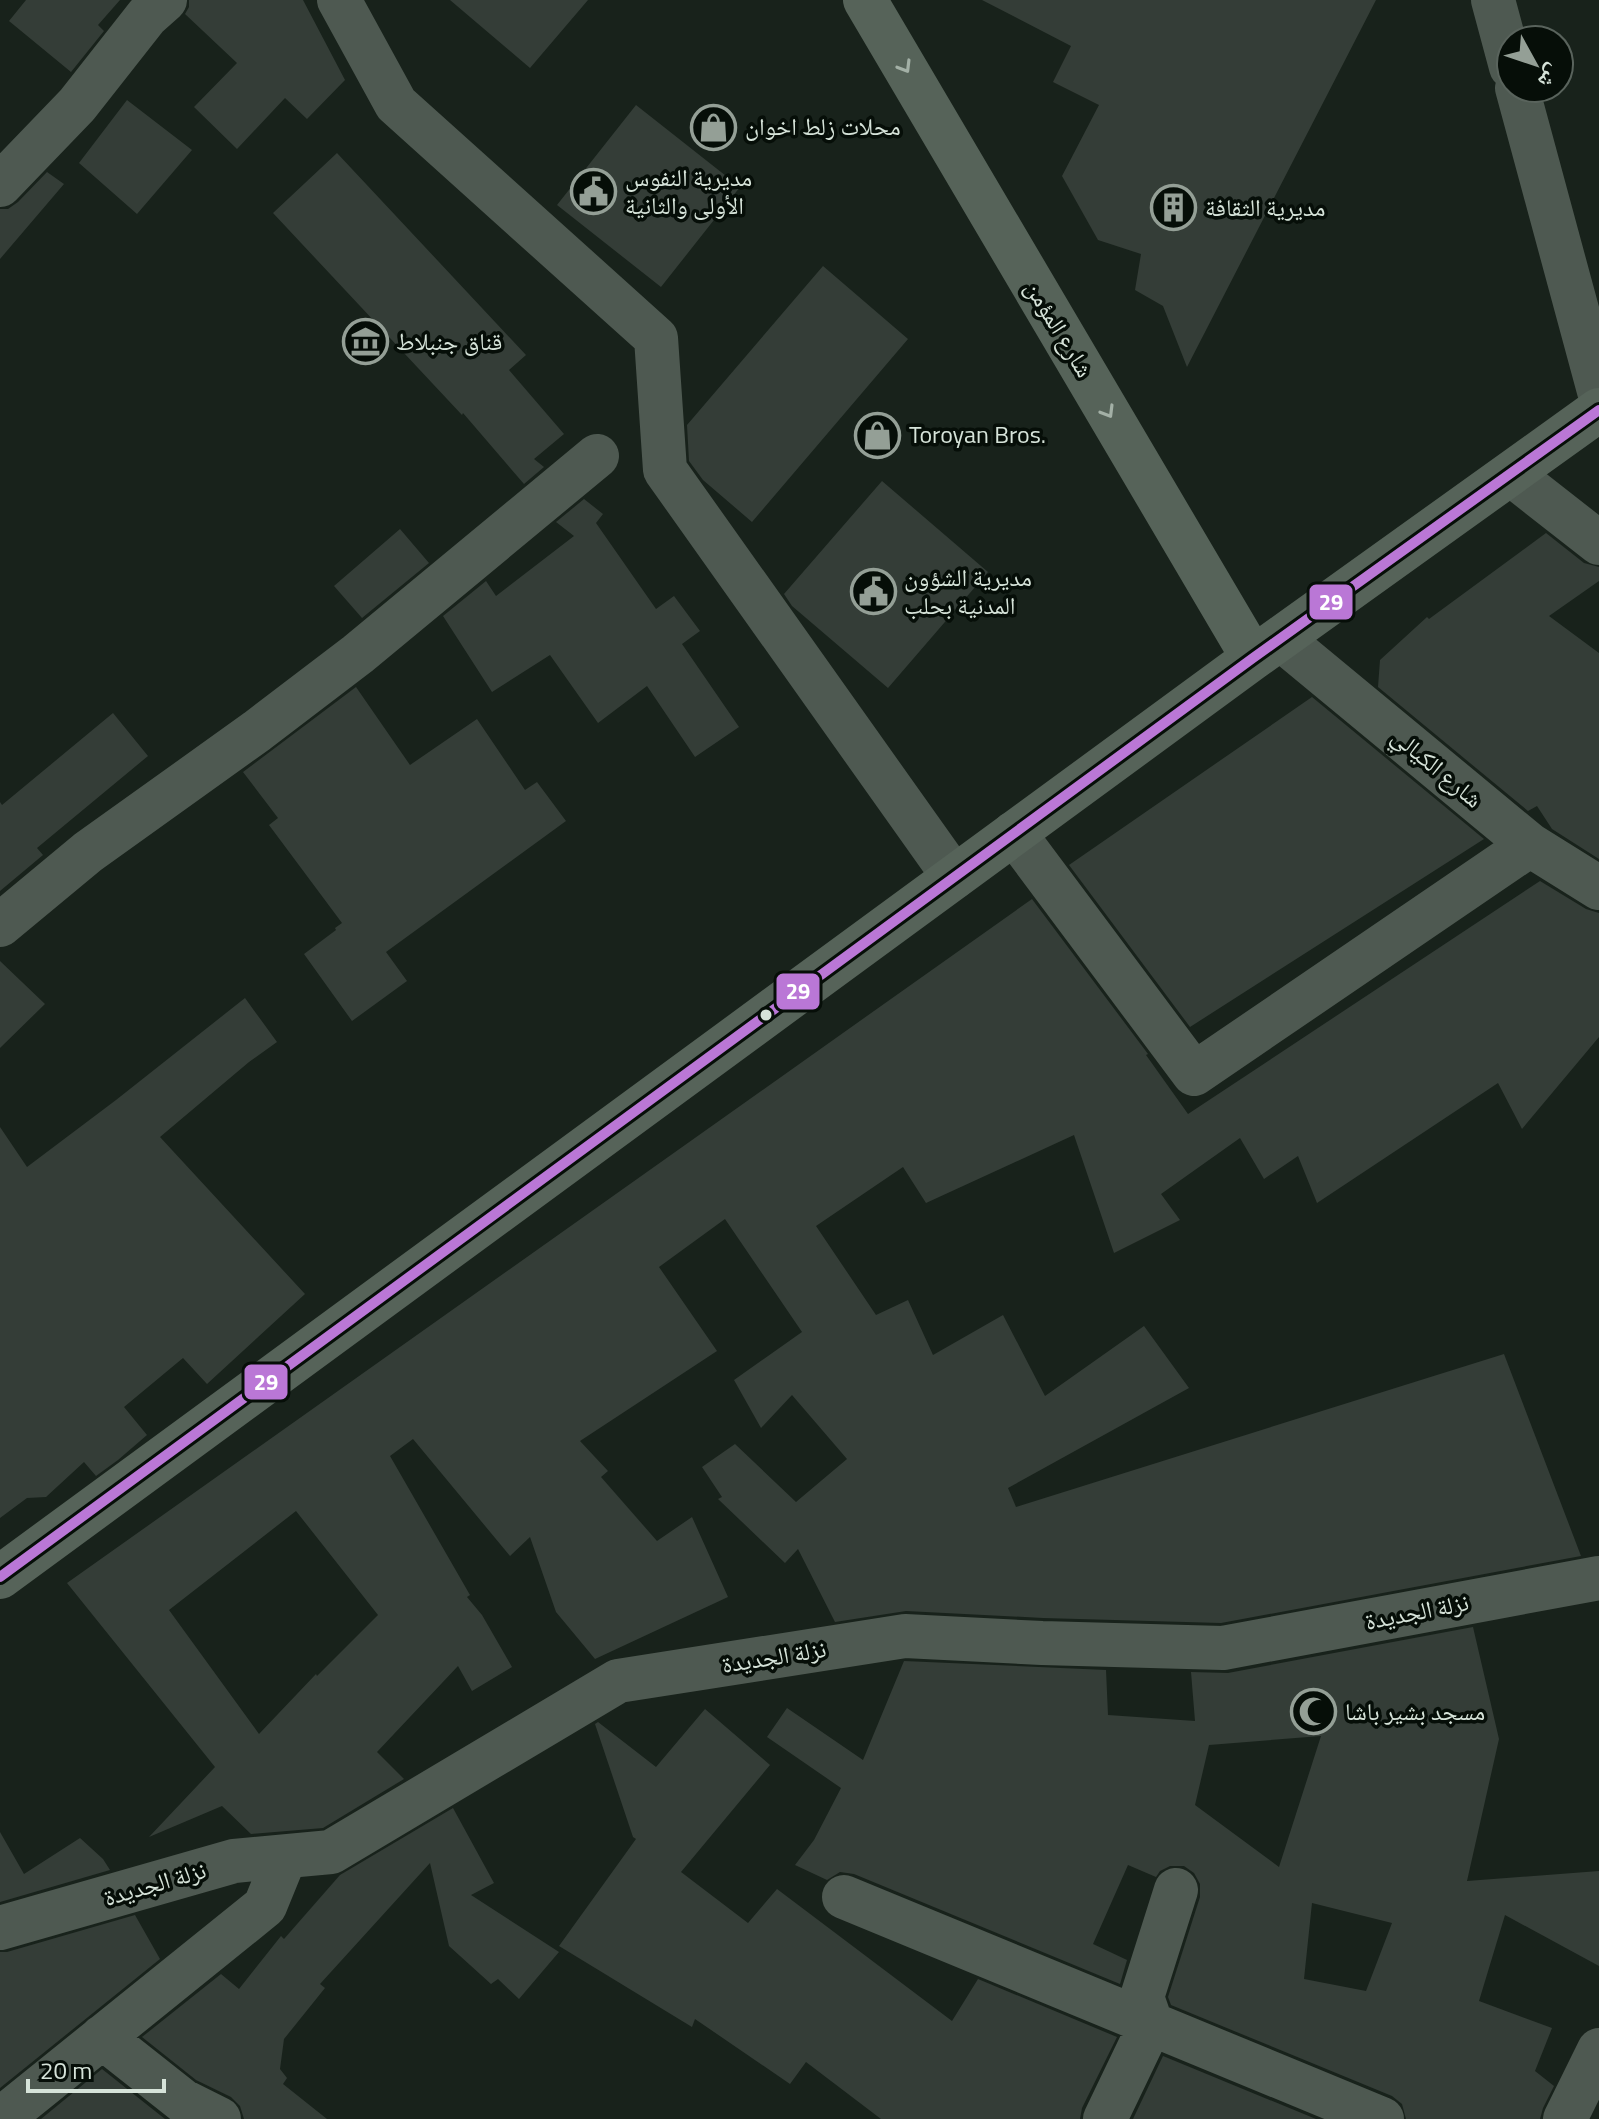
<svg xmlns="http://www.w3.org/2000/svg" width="1599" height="2119" font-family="'Titillium Web','Noto Naskh Arabic',sans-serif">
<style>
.building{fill:#343d37;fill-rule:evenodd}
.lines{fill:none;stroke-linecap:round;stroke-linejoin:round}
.minor{stroke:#4e5951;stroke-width:44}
.major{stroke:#566359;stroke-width:44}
.bus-1-casing{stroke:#060e08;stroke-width:16}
.bus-1{stroke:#ba77d6;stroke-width:10}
.oneway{stroke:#a3b0a6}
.bus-dot{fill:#d6e3d9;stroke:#060e08;stroke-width:3}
.labels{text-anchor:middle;stroke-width:7;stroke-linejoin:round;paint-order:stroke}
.poi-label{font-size:24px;fill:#d6e3d9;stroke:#060e08;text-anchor:start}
.street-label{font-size:24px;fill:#d6e3d9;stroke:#060e08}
.line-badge{stroke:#060e08;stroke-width:3}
.badge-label{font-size:22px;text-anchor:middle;font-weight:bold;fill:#fff}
</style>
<rect width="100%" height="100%" fill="#18221b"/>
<path class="building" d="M 26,0 L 120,0 L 98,25 L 104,31 L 71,72 L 9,21 Z
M 189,0 L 303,0 L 345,80 L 307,119 L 285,98 L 237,149 L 194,107 L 237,63 L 185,14 L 189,7 Z
M 450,0 L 588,0 L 530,68 Z
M 982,0 L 1376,0 L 1187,367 L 1163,306 L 1135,290 L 1141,254 L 1098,240 L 1062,176 L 1099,105 L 1053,82 L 1071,46 Z
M 127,100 L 192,150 L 137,214 L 79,163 Z
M 636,105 L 740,187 L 661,287 L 557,205 Z
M 337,153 L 526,355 L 509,370 L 564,434 L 534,459 L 544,467 L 524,484 L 463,413 L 462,415 L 273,213 Z
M 47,172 L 64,184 L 0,259 L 0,209 L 8,209 L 18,202 Z
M 823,266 L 908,339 L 752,522 L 703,480 L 689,461 L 687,425 Z
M 882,481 L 988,572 L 888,688 L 792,606 L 784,594 Z
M 584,499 L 603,514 L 596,523 L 656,609 L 674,596 L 700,631 L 682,644 L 739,727 L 695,757 L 647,686 L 598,723 L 550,655 L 492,692 L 443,616 L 486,581 L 496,596 L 574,536 L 556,522 Z
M 400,529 L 429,563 L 362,618 L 334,586 Z
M 1546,533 L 1584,563 L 1599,567 L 1599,581 L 1549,616 L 1599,653 L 1599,859 L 1552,829 L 1537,806 L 1528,811 L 1378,687 L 1380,660 L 1427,617 L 1429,619 Z
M 356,687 L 410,765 L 477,719 L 525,790 L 537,782 L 566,821 L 386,952 L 407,981 L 352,1021 L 304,954 L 336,930 L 335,928 L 342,923 L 269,825 L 278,818 L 243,772 Z
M 1312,697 L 1484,839 L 1190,1027 L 1069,865 Z
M 113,713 L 148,756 L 37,848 L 43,855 L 0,891 L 0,802 L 2,805 Z
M 1540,881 L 1586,909 L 1599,913 L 1599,1037 L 1522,1129 L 1498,1083 L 1317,1203 L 1298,1156 L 1264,1179 L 1240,1138 L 1161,1194 L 1180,1220 L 1114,1253 L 1074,1135 L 926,1203 L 903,1167 L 816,1226 L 876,1315 L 908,1300 L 933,1355 L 1003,1315 L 1045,1396 L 1144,1326 L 1189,1388 L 1008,1488 L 1016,1507 L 1504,1354 L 1581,1556 L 1221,1623 L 1043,1618 L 906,1611 L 835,1622 L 798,1549 L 785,1563 L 718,1499 L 722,1497 L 702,1467 L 735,1444 L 796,1502 L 847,1459 L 792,1395 L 761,1428 L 734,1380 L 802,1332 L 725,1219 L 659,1267 L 717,1351 L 580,1441 L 608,1471 L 601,1477 L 657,1541 L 692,1517 L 728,1597 L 595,1659 L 556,1612 L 530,1537 L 510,1556 L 413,1439 L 390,1456 L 470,1595 L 467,1597 L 482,1615 L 512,1667 L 472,1691 L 458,1666 L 377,1752 L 404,1779 L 323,1828 L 251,1834 L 222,1806 L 149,1837 L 215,1767 L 67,1583 L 1032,899 L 1148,1054 L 1146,1055 L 1188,1114 ZM 296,1511 L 378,1615 L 317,1676 L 316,1674 L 259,1734 L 169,1610 Z
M 0,961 L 45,1004 L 0,1048 Z
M 245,998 L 277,1042 L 249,1062 L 160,1137 L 305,1294 L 207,1384 L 183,1358 L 124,1407 L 147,1435 L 118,1460 L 96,1476 L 84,1462 L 46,1497 L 27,1498 L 0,1518 L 0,1127 L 27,1167 L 116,1100 Z
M 1473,1627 L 1499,1739 L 1467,1881 L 1599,1871 L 1599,1966 L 1505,1915 L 1479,2001 L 1552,2028 L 1535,2071 L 1554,2086 L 1543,2108 L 1540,2119 L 1406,2119 L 1402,2104 L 1392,2096 L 1171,2005 L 1168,1997 L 1200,1897 L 1200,1884 L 1194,1873 L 1184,1866 L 1170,1866 L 1160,1871 L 1156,1877 L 1128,1865 L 1093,1944 L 1127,1960 L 1120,1984 L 854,1874 L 840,1872 L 827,1880 L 795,1865 L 814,1840 L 841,1788 L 767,1737 L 787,1708 L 863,1760 L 904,1661 L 1106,1670 L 1108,1715 L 1195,1721 L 1191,1672 L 1228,1673 ZM 1321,1736 L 1279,1867 L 1195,1805 L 1209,1745 ZM 1312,1903 L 1392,1923 L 1366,1991 L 1304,1979 Z
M 705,1709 L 770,1765 L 681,1872 L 748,1923 L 777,1889 L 952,2021 L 978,1979 L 1117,2037 L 1082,2108 L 1080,2119 L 881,2119 L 806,2062 L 790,2084 L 695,2019 L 692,2027 L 559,1946 L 636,1839 L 633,1837 L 595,1724 L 598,1722 L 656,1767 Z
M 453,1808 L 494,1883 L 471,1895 L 559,1952 L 519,1999 L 498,1979 L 491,1984 L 449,1946 L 430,1863 L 320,1984 L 325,1988 L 284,2039 L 280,2069 L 287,2078 L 283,2084 L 327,2119 L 244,2119 L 240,2106 L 231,2097 L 196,2080 L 142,2037 L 221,1974 L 239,1989 L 281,1936 L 284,1939 L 340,1875 Z
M 0,1832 L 24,1874 L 80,1838 L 103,1859 L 110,1870 L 0,1902 Z
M 135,1915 L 160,1959 L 0,2088 L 0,1952 L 7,1952 Z
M 1163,2056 L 1316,2119 L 1133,2119 Z
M 102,2069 L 165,2119 L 41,2119 Z"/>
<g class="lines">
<path class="minor" d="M 339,0 L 396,104 L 656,338 L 665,470 L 954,877
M 1493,0 L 1511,67
M 1517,88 L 1599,391
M 0,185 L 77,105 L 147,16 L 165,0
M 1511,474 L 1599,543
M 1281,639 L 1530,845 L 1599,888
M 1014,833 L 1194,1074 L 1530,845
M 0,925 L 88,852 L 257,731 L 358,654 L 597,456
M 844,1897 L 1382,2119
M 0,1928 L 234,1861 L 331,1852 L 618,1681 L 905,1636 L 1042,1643 L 1223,1648 L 1599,1578
M 102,2037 L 183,2101 L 219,2119
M 1,2119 L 265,1906 L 285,1857
M 1105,2119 L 1151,2023 L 1142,1997 L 1176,1890
M 1565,2119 L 1599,2050"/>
<path class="major" d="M 865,0 L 1253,658
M 0,1577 L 1253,658 L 1599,410"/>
<defs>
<path id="bus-1" d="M 0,1577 L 1253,658 L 1599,410"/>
</defs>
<use href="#bus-1" class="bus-1-casing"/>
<use href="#bus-1" class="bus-1"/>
</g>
<defs><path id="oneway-chevron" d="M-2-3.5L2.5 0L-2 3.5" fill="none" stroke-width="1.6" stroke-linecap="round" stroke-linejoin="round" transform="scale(2)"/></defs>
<g class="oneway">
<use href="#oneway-chevron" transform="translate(905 67) rotate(59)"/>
<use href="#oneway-chevron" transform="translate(1108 412) rotate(59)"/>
</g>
<defs>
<symbol id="shop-ring" viewBox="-11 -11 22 22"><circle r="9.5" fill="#060e08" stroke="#949f96" stroke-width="1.5"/><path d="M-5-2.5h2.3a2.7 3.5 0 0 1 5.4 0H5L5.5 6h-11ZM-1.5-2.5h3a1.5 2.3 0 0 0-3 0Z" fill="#949f96"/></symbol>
<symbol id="civic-ring" viewBox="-11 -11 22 22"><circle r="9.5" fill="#060e08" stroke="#949f96" stroke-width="1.5"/><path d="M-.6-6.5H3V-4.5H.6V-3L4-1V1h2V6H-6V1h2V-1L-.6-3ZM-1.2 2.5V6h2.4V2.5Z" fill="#949f96"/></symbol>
<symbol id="building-ring" viewBox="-11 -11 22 22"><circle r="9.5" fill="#060e08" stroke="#949f96" stroke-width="1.5"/><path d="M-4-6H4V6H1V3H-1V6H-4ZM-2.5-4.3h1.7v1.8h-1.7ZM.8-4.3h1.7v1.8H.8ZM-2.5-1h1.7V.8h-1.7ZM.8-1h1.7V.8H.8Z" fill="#949f96"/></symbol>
<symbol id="museum-ring" viewBox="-11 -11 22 22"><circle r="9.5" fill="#060e08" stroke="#949f96" stroke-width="1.5"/><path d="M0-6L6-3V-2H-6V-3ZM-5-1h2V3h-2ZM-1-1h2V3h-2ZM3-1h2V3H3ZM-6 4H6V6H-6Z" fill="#949f96"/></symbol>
<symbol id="mosque-ring" viewBox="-11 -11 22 22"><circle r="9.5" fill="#060e08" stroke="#949f96" stroke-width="1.5"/><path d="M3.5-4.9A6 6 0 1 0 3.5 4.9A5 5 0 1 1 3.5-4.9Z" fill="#949f96"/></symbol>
</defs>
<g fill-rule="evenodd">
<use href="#shop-ring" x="688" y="102" width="51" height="51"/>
<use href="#civic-ring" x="568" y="166" width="51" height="51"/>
<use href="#building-ring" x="1148" y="182" width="51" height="51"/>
<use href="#museum-ring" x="340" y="316" width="51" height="51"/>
<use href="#shop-ring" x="852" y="410" width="51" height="51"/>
<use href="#civic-ring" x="848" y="566" width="51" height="51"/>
<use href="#mosque-ring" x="1288" y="1686" width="51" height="51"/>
</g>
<circle class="bus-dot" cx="766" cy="1015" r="7"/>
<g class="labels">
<g class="poi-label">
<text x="745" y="135">محلات زلط اخوان</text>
<text x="625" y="186">مديرية النفوس<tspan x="625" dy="28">الأولى والثانية</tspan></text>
<text x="1205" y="216">مديرية الثقافة</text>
<text x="396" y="350">قناق جنبلاط</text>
<text x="909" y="443">Toroyan Bros.</text>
<text x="904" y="586">مديرية الشؤون<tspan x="904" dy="28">المدنية بحلب</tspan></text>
<text x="1345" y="1720">مسجد بشير باشا</text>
</g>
<g class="street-label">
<text transform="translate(1059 329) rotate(59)" y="8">شارع المؤمن</text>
<text transform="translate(1437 768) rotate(40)" y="8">شارع الكيالي</text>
<text transform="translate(1417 1612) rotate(-11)" y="8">نزلة الجديدة</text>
<text transform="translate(774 1657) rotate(-9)" y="8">نزلة الجديدة</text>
<text transform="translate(155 1884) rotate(-16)" y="8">نزلة الجديدة</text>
</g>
</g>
<g class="line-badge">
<rect x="1308" y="583" width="46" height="38" rx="8" fill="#ba77d6"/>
<rect x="775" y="972" width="46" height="39" rx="8" fill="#ba77d6"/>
<rect x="243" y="1363" width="46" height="38" rx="8" fill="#ba77d6"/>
</g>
<g class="badge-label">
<text x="1331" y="610">29</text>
<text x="798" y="999">29</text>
<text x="266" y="1390">29</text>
</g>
<g transform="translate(1535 64) rotate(130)"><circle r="38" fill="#060e08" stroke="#59635c" stroke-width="2"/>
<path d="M0-6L14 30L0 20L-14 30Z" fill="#949f96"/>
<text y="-12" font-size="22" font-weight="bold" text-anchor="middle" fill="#d6e3d9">ش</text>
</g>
<path d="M28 2079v12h136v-12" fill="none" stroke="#d6e3d9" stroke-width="4"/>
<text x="40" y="2079" font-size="24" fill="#d6e3d9" stroke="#060e08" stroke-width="6" paint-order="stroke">20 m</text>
</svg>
